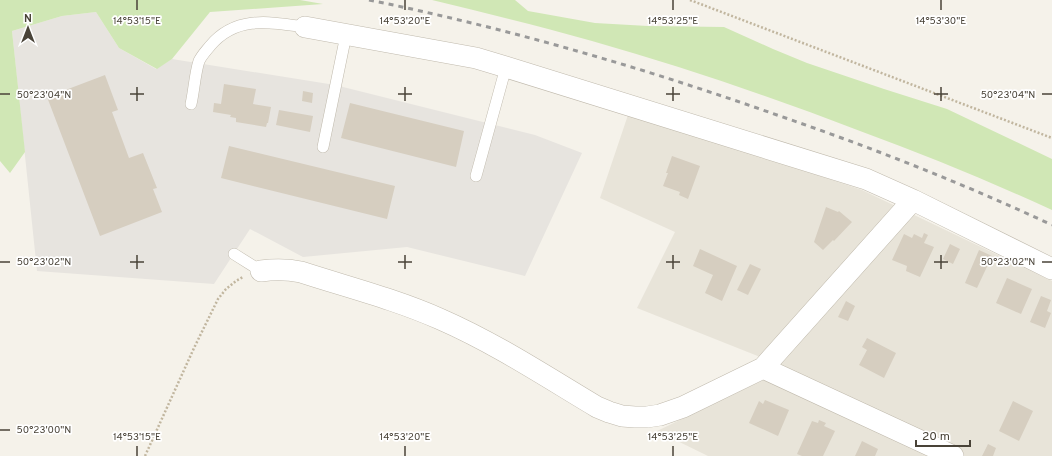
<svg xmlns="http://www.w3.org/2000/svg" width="1052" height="456" font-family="Overpass,sans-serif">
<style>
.residential{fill:#e8e4d9}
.industrial{fill:#e7e4df}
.green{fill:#d0e7b5}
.building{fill:#d6cec0}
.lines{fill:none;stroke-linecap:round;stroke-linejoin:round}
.lane-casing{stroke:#c0baad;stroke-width:12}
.street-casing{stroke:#c0baad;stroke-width:22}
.path{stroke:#c1b69f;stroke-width:2.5;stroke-dasharray:2 2;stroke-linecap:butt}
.lane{stroke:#fff;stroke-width:11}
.street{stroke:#fff;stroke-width:21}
.rail{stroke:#999;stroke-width:3;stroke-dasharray:5 5;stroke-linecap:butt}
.ticks{fill:none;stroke:#494338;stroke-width:1.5}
.ticks-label{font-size:10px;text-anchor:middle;fill:#494338;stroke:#fff;stroke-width:3.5;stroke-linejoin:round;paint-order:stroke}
</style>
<rect width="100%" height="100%" fill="#f5f2ea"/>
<path class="residential" d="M 629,112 L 862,190 L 1052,281 L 1052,456 L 708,456 L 657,431 L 788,368 L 637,308 L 675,232 L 600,198 Z"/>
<path class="industrial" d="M 96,12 L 119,48 L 156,69 L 172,59 L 335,85 L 535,135 L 582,153 L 525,276 L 407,247 L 303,257 L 250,229 L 214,284 L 37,271 L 12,31 L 62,16 Z"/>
<path class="green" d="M 0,0 L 300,0 L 323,4 L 210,12 L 172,59 L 157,69 L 119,48 L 96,12 L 62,16 L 12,31 L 25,152 L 10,173 L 0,161 Z
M 432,0 L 515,0 L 528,11 L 595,23 L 648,26 L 724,27 L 773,49 L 807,63 L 884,89 L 947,109 L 1052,159 L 1052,210 C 989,181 925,155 860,131 C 772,97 683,67 592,41 C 539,26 486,13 432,0 Z"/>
<path class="building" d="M 105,75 L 118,110 L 112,112 L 129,158 L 143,153 L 157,188 L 153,189 L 162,212 L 100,236 L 47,97 Z
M 224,84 L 256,89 L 253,104 L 271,107 L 268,123 L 267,123 L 266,127 L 236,122 L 236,118 L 230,117 L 231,115 L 213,112 L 214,103 L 221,104 Z
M 303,91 L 313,93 L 312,103 L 302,101 Z
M 350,103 L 464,131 L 456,167 L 341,138 Z
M 279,110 L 313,116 L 310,132 L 276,125 Z
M 229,146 L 395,186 L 387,219 L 221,178 Z
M 672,156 L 700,166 L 688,199 L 679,195 L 680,192 L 663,186 L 668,173 L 666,173 Z
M 826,207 L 838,212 L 839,211 L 852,222 L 834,241 L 833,240 L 823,250 L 814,242 Z
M 924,233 L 928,235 L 924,243 L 934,247 L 920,277 L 906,271 L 907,266 L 892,260 L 904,234 L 912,238 L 914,234 L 922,238 Z
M 950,244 L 960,249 L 953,264 L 943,259 Z
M 700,249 L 737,266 L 722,301 L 705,293 L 713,275 L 693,266 Z
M 979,250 L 992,256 L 977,288 L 965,283 Z
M 750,264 L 761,269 L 748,295 L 737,290 Z
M 1007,278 L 1032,289 L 1021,314 L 996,303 Z
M 1041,296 L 1051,300 L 1047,311 L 1051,313 L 1045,328 L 1030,322 Z
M 846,301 L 855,306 L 848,321 L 838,317 Z
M 867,338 L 896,353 L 884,378 L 859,365 L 867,350 L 862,347 Z
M 765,400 L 789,410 L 778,436 L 749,423 L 759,401 L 763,404 Z
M 1013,401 L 1033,411 L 1019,441 L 999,431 Z
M 819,420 L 826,423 L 824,426 L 835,431 L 823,456 L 802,456 L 797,454 L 812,421 L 818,423 Z
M 862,441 L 878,449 L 875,456 L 855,456 Z
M 988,444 L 996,448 L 993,456 L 982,456 Z"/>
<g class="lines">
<defs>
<path id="lane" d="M 191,104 C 194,91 195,73 199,61 C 202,55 206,51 210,46 C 236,15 270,22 305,27
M 323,147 L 346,35
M 476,176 L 506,67
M 234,254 L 261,271"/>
<path id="street" d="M 305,27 L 476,58 L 506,67 L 866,179 L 913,200 L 1052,269
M 261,271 C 276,269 286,269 301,272 C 347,287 395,299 440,319 C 495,343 545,376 597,407 L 609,412 L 622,416 L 635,417 L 647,417 L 660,415 L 683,407 L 763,368 L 913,200
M 763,368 L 953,456"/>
</defs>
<use href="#lane" class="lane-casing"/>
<use href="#street" class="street-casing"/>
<path class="path" d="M 690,0 L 1052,138
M 145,456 L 194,348 L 218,299 L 226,289 L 236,281 L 243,277"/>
<use href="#lane" class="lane"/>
<use href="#street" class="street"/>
<path class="rail" d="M 369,0 C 507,28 644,68 777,115 C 870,147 962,183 1052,225"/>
</g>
<path class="ticks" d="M 137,0 L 137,10M 405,0 L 405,10M 673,0 L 673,10M 941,0 L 941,10M 137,87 L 137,101M 405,87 L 405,101M 673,87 L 673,101M 941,87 L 941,101M 0,94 L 10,94M 130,94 L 144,94M 398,94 L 412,94M 666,94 L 680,94M 934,94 L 948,94M 1042,94 L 1052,94M 137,255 L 137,269M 405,255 L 405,269M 673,255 L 673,269M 941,255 L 941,269M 0,262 L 10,262M 130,262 L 144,262M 398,262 L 412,262M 666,262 L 680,262M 934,262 L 948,262M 1042,262 L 1052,262M 0,430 L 10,430M 137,446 L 137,456M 405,446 L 405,456M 673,446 L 673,456"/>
<g class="ticks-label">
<text x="137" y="24">14°53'15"E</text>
<text x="405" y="24">14°53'20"E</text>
<text x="673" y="24">14°53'25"E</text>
<text x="941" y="24">14°53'30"E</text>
<text x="44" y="98">50°23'04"N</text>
<text x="1008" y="98">50°23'04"N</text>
<text x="44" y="265">50°23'02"N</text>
<text x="1008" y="265">50°23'02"N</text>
<text x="44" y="433">50°23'00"N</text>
<text x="137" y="440">14°53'15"E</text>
<text x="405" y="440">14°53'20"E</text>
<text x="673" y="440">14°53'25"E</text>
</g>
<g transform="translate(28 28)" stroke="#ffffff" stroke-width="3" paint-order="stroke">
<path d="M0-3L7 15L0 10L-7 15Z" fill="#494338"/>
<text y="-6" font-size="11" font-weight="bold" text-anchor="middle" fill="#494338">N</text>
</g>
<path d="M916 440v6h54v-6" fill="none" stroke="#494338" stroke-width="2"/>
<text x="922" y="440" font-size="12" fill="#494338" stroke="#ffffff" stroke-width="3" paint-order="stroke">20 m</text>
</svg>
